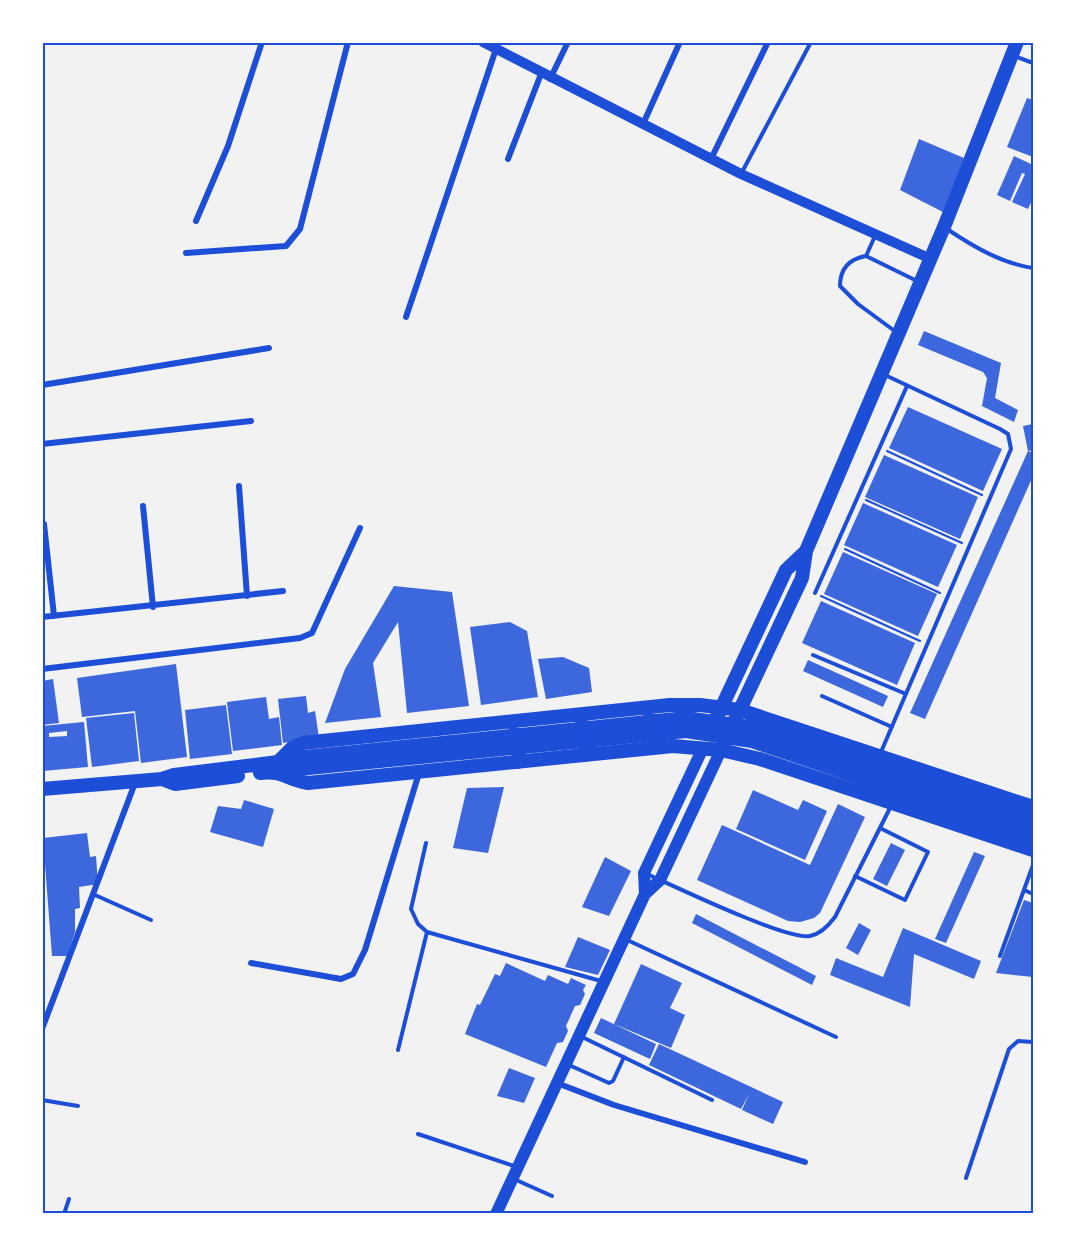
<svg xmlns="http://www.w3.org/2000/svg" width="1075" height="1256" font-family="'Source Serif 4',serif">
<style>
.building{fill:#3d67dc;fill-rule:evenodd}
.lines{fill:none;stroke-linecap:round;stroke-linejoin:round}
.path{stroke:#1d4ed8;stroke-width:2}
.service{stroke:#1d4ed8;stroke-width:4}
.minor{stroke:#1d4ed8;stroke-width:6}
.tertiary{stroke:#1d4ed8;stroke-width:10}
.secondary{stroke:#1d4ed8;stroke-width:12}
.primary{stroke:#1d4ed8;stroke-width:14}
.trunk{stroke:#1d4ed8;stroke-width:14}
.neatline{fill:none;stroke:#1d4ed8;stroke-width:2}
</style>
<rect width="100%" height="100%" fill="#f2f2f2"/>
<path class="building" d="M 1027,98 L 1033,100 L 1033,157 L 1007,147 Z
M 919,139 L 964,158 L 943,212 L 900,190 Z
M 1014,156 L 1033,165 L 1033,198 L 1028,209 L 1012,202 L 1025,174 L 1022,173 L 1010,201 L 997,195 Z
M 924,331 L 1001,363 L 995,398 L 1018,410 L 1014,422 L 982,406 L 987,378 L 983,372 L 918,345 Z
M 908,407 L 1002,449 L 983,491 L 889,448 Z
M 1033,424 L 1033,450 L 1028,451 L 1023,426 Z
M 1028,451 L 1033,453 L 1033,476 L 925,719 L 910,713 Z
M 884,455 L 978,497 L 960,539 L 865,497 Z
M 863,503 L 957,545 L 938,587 L 844,545 Z
M 843,552 L 937,594 L 918,636 L 824,594 Z
M 394,586 L 452,592 L 469,706 L 407,713 L 398,622 L 373,663 L 381,717 L 325,723 L 345,669 Z
M 821,601 L 915,643 L 897,685 L 802,643 Z
M 510,622 L 527,631 L 538,697 L 481,705 L 470,627 Z
M 563,657 L 589,668 L 592,692 L 546,699 L 538,659 Z
M 808,660 L 888,696 L 883,707 L 803,671 Z
M 176,664 L 187,757 L 141,763 L 135,711 L 82,717 L 77,678 Z
M 53,679 L 59,723 L 42,725 L 42,681 Z
M 306,696 L 308,713 L 315,711 L 319,738 L 283,743 L 278,699 Z
M 266,697 L 269,719 L 279,717 L 282,745 L 233,751 L 227,702 Z
M 226,705 L 232,754 L 190,759 L 185,710 Z
M 134,713 L 139,761 L 92,767 L 86,718 Z
M 84,722 L 88,767 L 42,771 L 42,726 ZM 67,731 L 67,736 L 49,737 L 49,733 Z
M 504,787 L 488,853 L 453,848 L 467,788 Z
M 753,790 L 798,810 L 803,800 L 827,811 L 805,860 L 736,829 Z
M 244,800 L 274,809 L 263,847 L 210,832 L 218,806 L 241,809 Z
M 838,804 L 865,817 L 820,913 L 814,918 L 800,922 L 788,921 L 697,880 L 722,825 L 810,865 Z
M 87,833 L 90,857 L 96,856 L 98,884 L 79,887 L 80,908 L 75,909 L 75,932 L 67,956 L 52,956 L 43,838 Z
M 891,843 L 905,850 L 887,886 L 873,879 Z
M 974,852 L 985,856 L 946,943 L 935,939 Z
M 605,857 L 631,871 L 609,916 L 582,907 Z
M 1024,900 L 1033,903 L 1033,977 L 996,973 Z
M 696,914 L 816,976 L 812,985 L 692,923 Z
M 859,923 L 871,930 L 858,955 L 846,948 Z
M 903,928 L 981,961 L 974,979 L 914,954 L 910,1007 L 830,975 L 836,958 L 883,977 Z
M 578,937 L 610,950 L 598,975 L 565,967 Z
M 506,963 L 545,981 L 548,975 L 568,984 L 571,978 L 586,985 L 583,990 L 585,994 L 580,1005 L 575,1006 L 566,1026 L 568,1031 L 563,1042 L 557,1043 L 546,1067 L 465,1034 L 477,1004 L 480,1005 L 495,974 L 500,976 Z
M 641,964 L 682,983 L 670,1008 L 685,1015 L 671,1048 L 614,1024 Z
M 601,1018 L 656,1044 L 650,1059 L 594,1033 Z
M 659,1044 L 783,1102 L 773,1124 L 742,1110 L 749,1094 L 741,1109 L 649,1065 Z
M 509,1068 L 535,1078 L 524,1103 L 497,1096 Z"/>
<g class="lines">
<path class="path" d="M 887,451 L 982,495
M 866,500 L 962,543
M 845,549 L 940,593
M 821,596 L 920,641"/>
<path class="service" d="M 1014,56 L 1033,63
M 741,174 L 811,42
M 947,229 C 974,247 1001,263 1033,268
M 875,236 L 866,256 C 849,259 840,269 840,286 L 858,304 L 896,332
M 866,256 L 917,281
M 815,593 L 907,386
M 813,655 L 906,694
M 822,696 L 892,727
M 881,752 L 1011,449 L 1008,434 L 1000,429 L 885,375
M 426,843 L 411,909 L 418,924 L 427,932
M 647,874 C 676,887 786,940 810,936 C 821,934 829,925 835,917 L 891,806
M 855,876 L 905,900 L 928,852 L 880,828
M 1024,890 L 1033,894
M 95,895 L 151,920
M 625,939 L 836,1037
M 1000,956 L 1033,865
M 580,1036 L 712,1100
M 398,1050 L 427,932 L 601,981
M 569,1065 L 609,1083 L 613,1081 L 624,1057
M 42,1100 L 78,1106
M 418,1134 L 514,1166
M 966,1178 L 1009,1049 L 1018,1041 L 1033,1042
M 514,1179 L 552,1196
M 64,1214 L 69,1199"/>
<path class="minor" d="M 550,79 L 568,42
M 643,124 L 680,42
M 508,159 L 541,74
M 711,159 L 768,42
M 196,221 L 228,146 L 262,42
M 186,253 L 286,246 L 300,229 L 348,42
M 406,317 L 496,49
M 42,385 L 269,348
M 42,444 L 251,421
M 239,486 L 247,596
M 143,506 L 153,607
M 44,524 L 54,616
M 42,617 L 283,591
M 42,669 L 300,638 L 312,633 L 360,528
M 251,963 L 341,979 L 353,974 L 365,950 L 419,773
M 42,1029 L 135,783
M 557,1083 L 614,1105 L 805,1162"/>
<path class="tertiary" d="M 483,42 L 741,174 L 931,259"/>
<path class="secondary" d="M 645,894 L 644,873 L 703,748
M 496,1214 L 645,894 L 660,880 L 721,750"/>
<path class="primary" d="M 1017,42 L 944,227 L 806,551 L 802,578 L 721,750 L 760,759 L 1033,850
M 740,710 L 1033,807
M 717,717 L 786,570 L 806,551
M 278,762 L 305,757 L 686,718 L 755,728 L 1033,822
M 278,771 L 686,731 L 752,741 L 1033,836"/>
<path class="trunk" d="M 650,707 L 654,748
M 582,715 L 586,755
M 515,721 L 519,762
M 260,773 C 284,770 286,780 308,783 L 673,746 L 721,750
M 162,779 L 175,784 L 238,776
M 42,789 L 162,779 L 174,775 L 278,762 L 292,748 L 303,743 L 670,705 L 700,705 L 740,710"/>
</g>
<rect width="1075" height="1256" fill="none" stroke="#ffffff" stroke-width="87"/>
<rect x="44" y="44" width="988" height="1168" class="neatline"/>
</svg>
